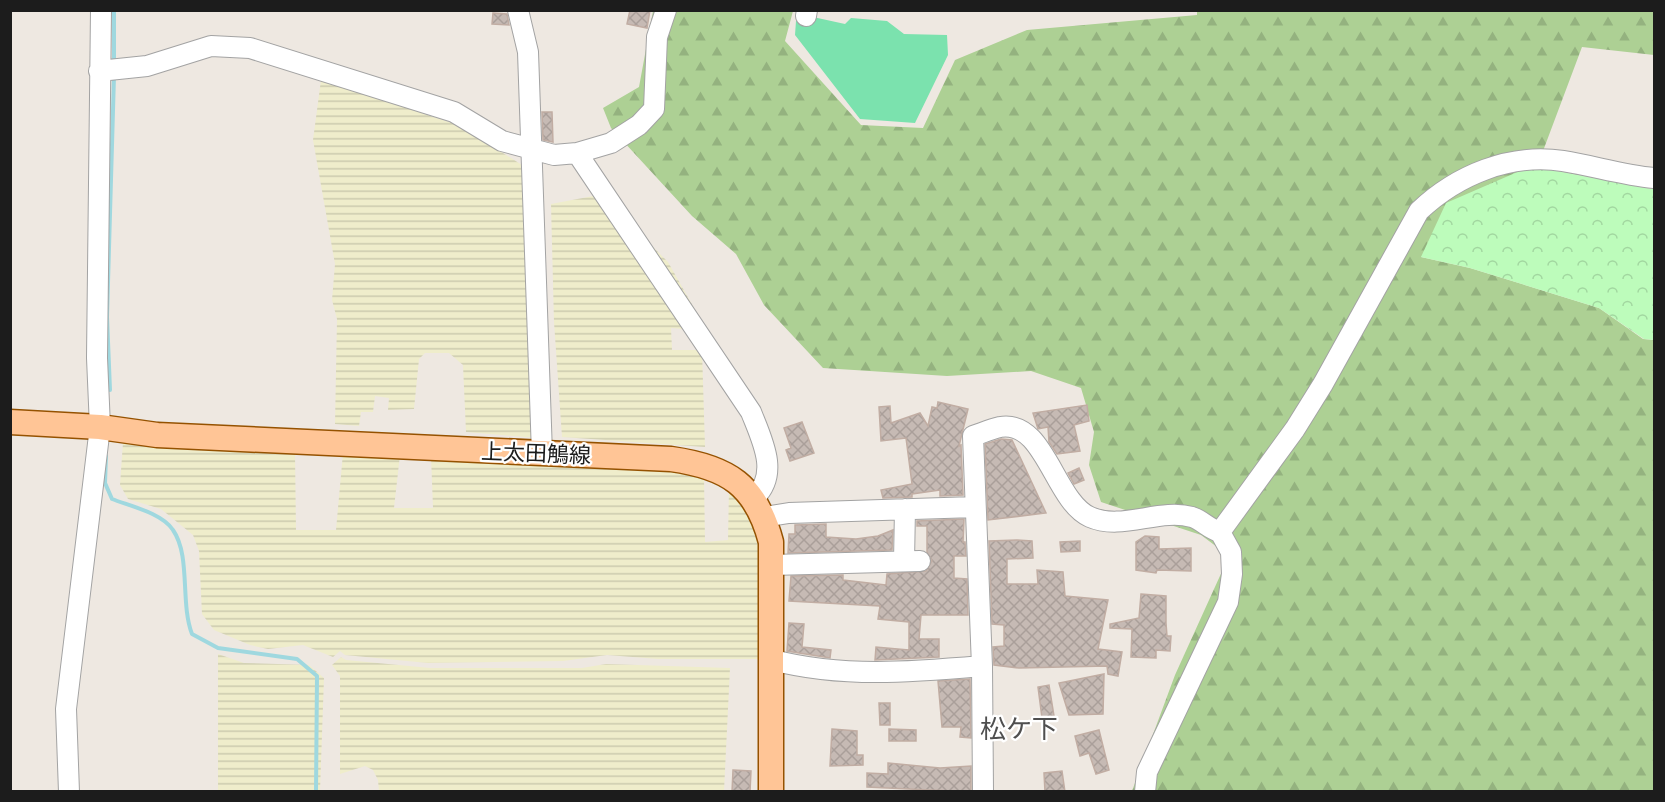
<svg xmlns="http://www.w3.org/2000/svg" width="1665" height="802" font-family="'Titillium Web','Noto Sans JP',sans-serif">
<style>
.farmland{fill:url(#farmland-rules)}
.forest{fill:url(#forest-firs)}
.park{fill:url(#park-crowns)}
.pitch{fill:#7be2ae}
.lines{fill:none;stroke-linecap:round;stroke-linejoin:round}
.stream{stroke:#9fd8df;stroke-width:4}
.building{fill:url(#building-cross-hatch);stroke:#c1ada3;stroke-width:1.5}
.minor-casing{stroke:#a3a3a3;stroke-width:22}
.major-casing{stroke:#955200;stroke-width:27}
.minor{stroke:#fff;stroke-width:20}
.major{stroke:#ffc596;stroke-width:24}
.labels{text-anchor:middle;stroke-width:4.5;stroke-linejoin:round;paint-order:stroke}
.street-label{font-size:22px;fill:#1c1c1c;stroke:#fff}
.quarter-label{font-size:26px;fill:#4f4f4f;stroke:#fff}
</style>
<defs>
<pattern id="farmland-rules" width="6" height="5" patternUnits="userSpaceOnUse" patternTransform="scale(1.5)"><rect width="6" height="5" fill="#efedcb"/><path d="M0 2.5h6" fill="none" stroke="#cccbae"/></pattern>
<pattern id="forest-firs" width="22" height="20" patternUnits="userSpaceOnUse" patternTransform="scale(1.5)"><rect width="22" height="20" fill="#add094"/><path d="M5 1l3.5 6h-7zM16 11l3.5 6h-7z" fill="#94b27f"/></pattern>
<pattern id="park-crowns" width="20" height="18" patternUnits="userSpaceOnUse" patternTransform="scale(1.5)"><rect width="20" height="18" fill="#bdfcbb"/><path d="M2 6a3 3 0 1 1 6 0M12 15a3 3 0 1 1 6 0" fill="none" stroke="#a2d7a0"/></pattern>
<pattern id="building-cross-hatch" width="8" height="8" patternUnits="userSpaceOnUse" patternTransform="scale(1.5)"><rect width="8" height="8" fill="#c6bab4"/><path d="M0 0l8 8M0 8l8-8" fill="none" stroke="#aa9f9a"/></pattern>
</defs>
<rect width="100%" height="100%" fill="#eee8e1"/>
<path class="farmland" d="M 321,80 L 461,126 L 525,167 L 537,438 L 466,432 L 463,365 L 449,353 L 425,353 L 419,359 L 414,409 L 388,410 L 389,398 L 375,396 L 373,412 L 361,412 L 359,426 L 335,424 L 337,319 L 332,300 L 335,264 L 313,140 Z
M 609,193 L 626,220 L 668,262 L 707,331 L 671,328 L 672,350 L 702,350 L 705,447 L 562,437 L 554,322 L 551,204 Z
M 123,442 L 295,453 L 296,530 L 336,530 L 343,453 L 400,455 L 394,508 L 433,508 L 431,456 L 669,469 L 704,476 L 705,542 L 728,540 L 729,489 L 751,511 L 762,540 L 763,659 L 658,659 L 607,655 L 563,661 L 428,663 L 345,655 L 340,651 L 333,657 L 303,645 L 268,649 L 250,645 L 214,630 L 202,614 L 199,551 L 193,535 L 161,509 L 128,499 L 120,485 Z
M 218,654 L 244,663 L 309,665 L 324,678 L 320,791 L 218,791 Z
M 341,657 L 346,660 L 430,668 L 582,668 L 606,664 L 730,668 L 724,791 L 379,791 L 378,780 L 373,770 L 365,766 L 340,774 L 340,676 L 332,665 Z"/>
<path class="forest" d="M 1197,10 L 1654,11 L 1654,55 L 1582,47 L 1540,159 L 1651,189 L 1531,166 L 1421,257 L 1470,268 L 1599,308 L 1643,339 L 1654,340 L 1654,791 L 1132,791 L 1175,675 L 1229,556 L 1201,535 L 1101,502 L 1089,465 L 1094,432 L 1081,388 L 1031,371 L 947,376 L 823,368 L 764,305 L 736,254 L 692,216 L 611,128 L 603,108 L 639,87 L 653,11 L 793,11 L 785,41 L 861,125 L 923,128 L 955,60 L 1027,30 L 1197,15 Z"/>
<path class="park" d="M 1531,166 L 1651,189 L 1654,187 L 1654,340 L 1644,339 L 1599,308 L 1470,268 L 1421,257 L 1446,203 Z"/>
<path class="pitch" d="M 813,17 L 845,24 L 851,18 L 887,21 L 904,34 L 947,35 L 948,55 L 915,123 L 860,119 L 795,35 L 796,21 Z"/>
<g class="lines">
<path class="stream" d="M 114,63 L 114,10
M 110,390 L 107,317 L 114,76
M 106,456 L 105,483 L 112,499 C 130,506 162,513 173,530 C 191,556 180,603 192,634 L 218,648 L 297,659 L 317,676 L 316,792"/>
</g>
<path class="building" d="M 630,10 L 650,10 L 647,28 L 627,24 Z
M 493,13 L 507,14 L 509,25 L 492,24 Z
M 542,112 L 552,112 L 553,142 L 543,140 Z
M 938,402 L 968,409 L 959,446 L 961,445 L 963,495 L 940,496 L 940,490 L 912,494 L 912,497 L 883,498 L 881,490 L 912,484 L 906,438 L 881,441 L 879,407 L 890,406 L 891,423 L 920,413 L 928,426 L 932,407 L 937,408 Z
M 1087,405 L 1089,421 L 1074,425 L 1080,451 L 1057,454 L 1049,442 L 1048,427 L 1038,429 L 1033,413 Z
M 802,422 L 814,453 L 790,461 L 786,450 L 791,448 L 784,428 Z
M 1001,439 L 1012,440 L 1046,513 L 988,520 L 985,444 Z
M 1079,468 L 1084,480 L 1074,484 L 1068,473 Z
M 964,519 L 963,542 L 965,542 L 966,556 L 954,556 L 954,578 L 967,579 L 968,615 L 921,615 L 919,639 L 939,639 L 939,657 L 875,660 L 876,647 L 909,650 L 909,622 L 878,619 L 880,606 L 789,601 L 791,576 L 843,575 L 843,580 L 886,585 L 887,574 L 926,571 L 932,561 L 927,552 L 927,526 L 917,526 L 917,521 Z
M 826,524 L 826,537 L 856,539 L 878,536 L 893,530 L 892,550 L 788,553 L 789,534 L 795,534 L 795,525 Z
M 1145,536 L 1159,537 L 1159,549 L 1191,548 L 1191,571 L 1157,570 L 1156,573 L 1136,570 L 1136,542 Z
M 1017,540 L 1032,541 L 1033,558 L 1007,559 L 1007,584 L 1038,584 L 1037,570 L 1063,572 L 1065,596 L 1108,600 L 1098,649 L 1122,652 L 1118,676 L 1108,674 L 1107,666 L 1019,668 L 994,665 L 993,647 L 1004,646 L 1004,625 L 992,624 L 989,541 Z
M 1080,541 L 1080,551 L 1061,552 L 1060,542 Z
M 1141,594 L 1166,596 L 1166,623 L 1167,636 L 1171,636 L 1170,651 L 1156,650 L 1156,658 L 1131,657 L 1132,629 L 1110,628 L 1110,624 L 1139,618 Z
M 789,623 L 804,624 L 802,647 L 831,650 L 830,658 L 787,651 Z
M 1104,674 L 1103,714 L 1069,715 L 1059,683 Z
M 970,679 L 971,738 L 960,737 L 961,727 L 942,727 L 938,681 Z
M 1049,685 L 1054,716 L 1042,718 L 1038,687 Z
M 879,703 L 890,703 L 890,725 L 880,725 Z
M 832,729 L 857,731 L 857,755 L 863,755 L 863,765 L 830,766 Z
M 889,729 L 916,730 L 916,741 L 889,741 Z
M 1099,730 L 1109,770 L 1096,774 L 1089,753 L 1080,756 L 1075,736 Z
M 888,763 L 940,768 L 971,766 L 971,792 L 867,787 L 867,773 L 888,774 Z
M 733,770 L 751,771 L 750,792 L 732,792 Z
M 1062,771 L 1065,792 L 1045,792 L 1044,773 Z"/>
<g class="lines">
<defs>
<path id="minor" d="M 518,10 L 528,52 L 542,454
M 806,16 L 807,10
M 99,71 L 147,66 L 211,46 L 250,48 L 454,112 L 502,141 L 554,155 L 577,153 L 611,143 L 639,125 L 654,109 L 657,37 L 666,10
M 577,153 L 751,412 C 762,440 780,474 754,498
M 764,517 L 789,513 L 975,507
M 1220,532 L 1295,429 L 1323,384 L 1419,211 C 1457,175 1510,153 1563,161 C 1594,166 1623,175 1654,178
M 904,561 L 905,509
M 772,565 L 920,561
M 773,660 C 841,678 912,672 982,666
M 69,792 L 66,709 L 100,427 L 97,358 L 101,10
M 983,792 L 982,666 L 973,436 C 982,433 991,429 1000,427 C 1045,419 1054,501 1090,517 C 1122,531 1159,508 1192,517 C 1202,520 1209,529 1220,532
M 1145,792 L 1147,772 L 1228,602 L 1232,574 L 1231,552 L 1220,532"/>
<path id="major" d="M 10,422 L 100,427 L 157,435 L 671,459 C 728,467 756,485 771,542 L 771,792"/>
</defs>
<use href="#minor" class="minor-casing"/>
<use href="#major" class="major-casing"/>
<use href="#minor" class="minor"/>
<use href="#major" class="major"/>
</g>
<g class="labels">
<g class="street-label">
<text transform="translate(536 453) rotate(2)" y="8">上太田鵤線</text>
</g>
<g class="quarter-label">
<text x="1019" y="738">松ケ下</text>
</g>
</g>
<rect width="1665" height="802" fill="none" stroke="#1c1c1c" stroke-width="24"/>
</svg>
